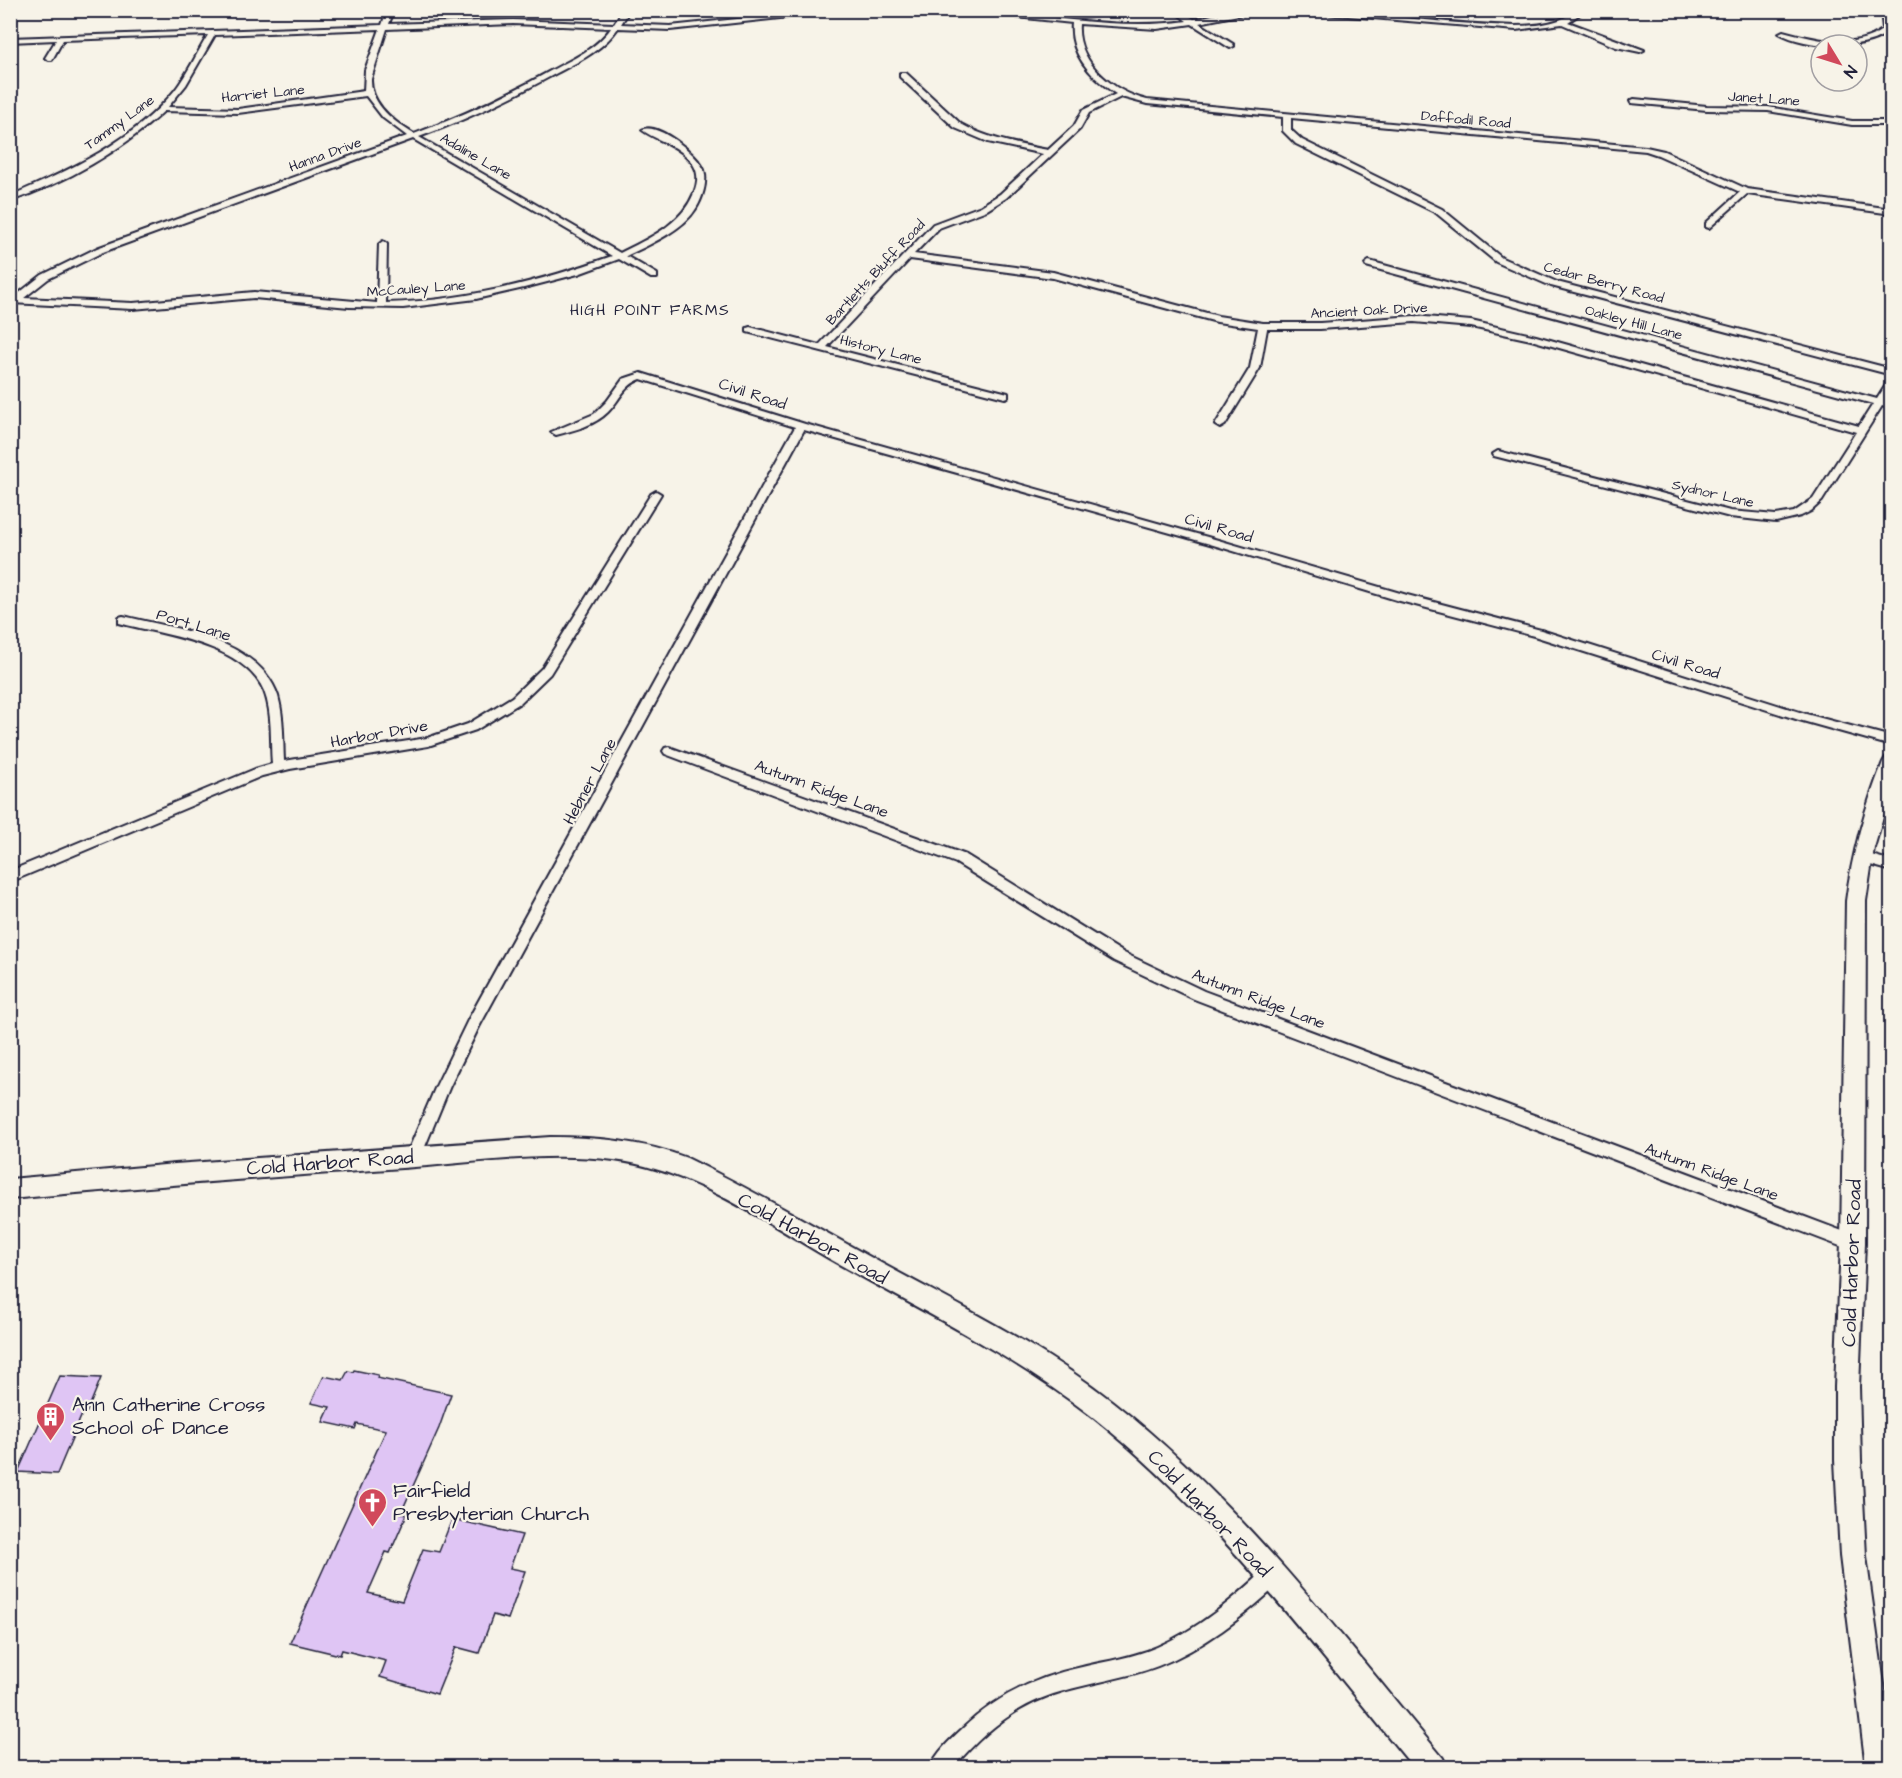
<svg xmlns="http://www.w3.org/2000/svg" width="1902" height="1778" font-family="'Architects Daughter',sans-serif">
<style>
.green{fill:#cdd88b;stroke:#787d63;stroke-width:1.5}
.building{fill:#dfc5f4;stroke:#22223b;stroke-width:1.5}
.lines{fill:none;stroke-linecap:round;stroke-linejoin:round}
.minor-casing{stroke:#22223b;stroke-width:4}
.secondary-casing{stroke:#22223b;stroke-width:4}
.minor{fill:#f7f3e8;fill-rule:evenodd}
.secondary{fill:#f7f3e8;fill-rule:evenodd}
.labels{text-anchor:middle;stroke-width:4.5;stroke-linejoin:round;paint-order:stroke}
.far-street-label{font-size:14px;fill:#22223b;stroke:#f7f3e8}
.far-neighbourhood-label{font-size:15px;letter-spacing:1.5px;fill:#22223b;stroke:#f7f3e8}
.street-label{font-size:16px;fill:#22223b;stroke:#f7f3e8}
.near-street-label{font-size:20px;fill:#22223b;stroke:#f7f3e8}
.near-poi-label{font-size:20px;fill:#22223b;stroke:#f7f3e8;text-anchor:start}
</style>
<rect width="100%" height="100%" fill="#f7f3e8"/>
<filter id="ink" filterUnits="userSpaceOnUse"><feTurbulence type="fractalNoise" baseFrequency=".0167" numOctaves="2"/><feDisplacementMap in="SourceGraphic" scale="12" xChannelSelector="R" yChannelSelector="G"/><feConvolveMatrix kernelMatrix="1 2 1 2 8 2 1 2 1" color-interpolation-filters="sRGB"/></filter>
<g filter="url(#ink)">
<path class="green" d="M 1889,996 L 1892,997 L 1891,1156 L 1886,1154 Z"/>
<path class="building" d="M 354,1370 L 378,1375 L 377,1378 L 451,1394 L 439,1428 L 401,1513 L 407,1514 L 390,1553 L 386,1552 L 368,1593 L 402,1601 L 423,1549 L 439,1552 L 452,1519 L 522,1535 L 510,1568 L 525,1571 L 508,1619 L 493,1615 L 479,1653 L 456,1647 L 437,1694 L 380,1677 L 386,1661 L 342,1650 L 340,1655 L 290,1643 L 386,1430 L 357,1424 L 355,1429 L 323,1422 L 330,1407 L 311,1403 L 324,1376 L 343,1380 L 348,1371 L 353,1372 Z
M 60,1376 L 101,1378 L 87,1412 L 83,1412 L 57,1474 L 18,1472 Z"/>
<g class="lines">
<defs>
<path id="minor" d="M 387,10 L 394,10 L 389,24 L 513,20 L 614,24 L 623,10 L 630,10 L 621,24 L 670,26 L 825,10 L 854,10 L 670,30 L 618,28 C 603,50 578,62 555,74 C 511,98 466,120 419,137 L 620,253 C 649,238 681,225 694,193 C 699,180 699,170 689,159 C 676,144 657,141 642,130 C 656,121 699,155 704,170 C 708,182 702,200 695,210 C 683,230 647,246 626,256 L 657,274 L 657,278 L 651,278 L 619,259 L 578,274 L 524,288 L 476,299 L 403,308 L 349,307 L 254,298 L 133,309 L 10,303 L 10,297 L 14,297 L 42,275 L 97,248 L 407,136 L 383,118 L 366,96 L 238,113 L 164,111 C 121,151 66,183 10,201 L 10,196 C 70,170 134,141 175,90 C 188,73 197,53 208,35 L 63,40 L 52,60 L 49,60 L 45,58 L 56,40 L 10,42 L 10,38 L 382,25 ZM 513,24 L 611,28 C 597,48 573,59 552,70 C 507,95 462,116 414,134 C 394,122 370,104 371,79 L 387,29 ZM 380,29 L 365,70 L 364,91 L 238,109 L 168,107 L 186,85 L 215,35 ZM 413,139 L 612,256 C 540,282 463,301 386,303 L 387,244 L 383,241 L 379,244 L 377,303 L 254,292 L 133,303 L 24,298 L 48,279 L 103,252 Z
M 949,10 C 1028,10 1108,32 1187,21 L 1172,10 L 1180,10 L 1194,19 L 1235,10 L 1263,10 L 1199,23 L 1233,44 L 1234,46 L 1230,48 L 1192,24 L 1157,29 L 1079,24 C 1076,62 1113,92 1147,100 L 1646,147 L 1664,151 L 1747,189 L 1892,209 L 1892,214 L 1747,194 L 1709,228 L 1706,227 L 1706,223 L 1740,192 L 1658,155 L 1646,151 L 1291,118 L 1291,130 L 1302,140 L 1442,209 L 1502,258 L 1557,282 L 1892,369 L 1892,375 L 1551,286 L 1496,262 L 1436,213 L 1296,144 L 1283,131 L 1283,117 L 1147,104 L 1121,97 L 1089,113 L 1080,129 L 1006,198 L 987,210 L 939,228 L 914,254 L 1053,272 L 1218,316 L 1263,323 L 1320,323 L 1414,316 L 1471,321 L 1536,336 L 1859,426 L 1873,404 L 1366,266 L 1365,264 L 1369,261 L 1877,399 L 1889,380 L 1892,379 L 1892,391 L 1885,401 L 1892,403 L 1892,409 L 1882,406 L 1822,501 L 1811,511 L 1801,516 L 1776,522 L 1730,517 L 1494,456 L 1493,454 L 1498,451 L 1730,511 L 1776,515 L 1794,512 L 1813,499 L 1856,432 L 1531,340 L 1471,327 L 1414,322 L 1320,329 L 1267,329 L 1260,368 L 1225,425 L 1220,428 L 1215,425 L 1250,368 L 1258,328 L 1217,322 L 1053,278 L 910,259 L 827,347 L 1008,393 L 1008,397 L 1005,398 L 747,332 L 747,328 L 750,327 L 819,345 L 933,224 L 981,206 L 1000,194 L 1043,154 L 988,142 L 955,128 L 900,77 L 900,73 L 906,73 L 961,124 C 988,139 1017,144 1048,150 L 1074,126 L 1083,110 L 1116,94 C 1092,78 1069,54 1072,23 Z
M 1276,10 C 1356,10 1435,24 1515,26 C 1529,26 1544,25 1556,21 C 1567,18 1575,10 1586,10 L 1568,22 L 1644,50 L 1640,52 L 1616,47 L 1562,24 L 1516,30 Z
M 1881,10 L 1887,10 L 1890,30 C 1868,52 1805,48 1779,33 L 1783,31 C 1813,39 1856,51 1883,29 Z
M 1634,99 L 1707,106 L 1768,107 L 1852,121 L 1892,121 L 1892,125 L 1852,125 L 1768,111 L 1707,110 L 1631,103 L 1630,101 Z
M 641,373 L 805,424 L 1218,540 L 1407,595 L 1541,630 L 1806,714 L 1892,737 L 1892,746 L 1799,720 L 1534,636 L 1400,601 L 1210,544 L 804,430 L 479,1027 L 450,1086 L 419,1161 L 414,1163 L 409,1161 L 406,1156 L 436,1086 L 468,1020 L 795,427 L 641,379 C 624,385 620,400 608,412 C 594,426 574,430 556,435 L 551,432 L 594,414 L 607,401 L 623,379 Z
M 656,491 L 661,494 L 550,674 L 520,703 L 476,730 L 428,746 L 290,769 L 262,776 L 10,882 L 10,871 L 255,769 L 272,764 C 270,741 273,714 264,691 C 243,643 163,635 119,623 L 119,617 L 123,616 C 173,628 259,639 278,696 C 284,717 283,740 284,761 L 427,738 L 468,724 L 512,697 L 542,668 L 651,494 Z
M 669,747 L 966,855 L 1124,953 L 1204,991 L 1853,1235 L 1859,1238 L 1861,1243 L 1859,1248 L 1853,1251 L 1194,999 L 1114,961 L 956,863 L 665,754 L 663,751 L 665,748 Z
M 1861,852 L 1892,861 L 1892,871 L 1856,861 L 1854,857 Z
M 1272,1568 L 1279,1570 L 1281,1577 L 1279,1584 C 1243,1617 1204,1648 1158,1666 C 1127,1678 1093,1682 1060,1692 C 1017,1704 982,1733 953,1768 L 930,1768 C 936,1753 950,1740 962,1729 C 996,1696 1036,1677 1082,1667 C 1107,1661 1134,1657 1157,1647 C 1198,1629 1233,1600 1265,1570 Z"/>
<path id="secondary" d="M 1892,756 L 1892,787 L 1874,848 L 1866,901 L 1865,1243 L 1859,1387 L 1861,1460 L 1866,1556 L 1892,1741 L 1892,1768 L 1866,1768 L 1840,1556 L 1835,1460 L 1835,1387 L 1841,1243 L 1846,901 C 1852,853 1865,807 1883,762 L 1886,757 Z
M 550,1137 C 597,1137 643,1141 687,1158 C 753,1190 817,1228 881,1263 C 960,1306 1042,1346 1113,1402 C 1240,1502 1340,1635 1443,1758 L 1447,1768 L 1414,1768 C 1314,1647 1217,1516 1094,1418 C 1012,1354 918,1309 828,1258 C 761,1219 692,1170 614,1160 C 544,1151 472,1163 402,1168 C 271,1177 141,1187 10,1199 L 10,1179 L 175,1164 Z"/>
</defs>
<use href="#minor" class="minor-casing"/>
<use href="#secondary" class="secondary-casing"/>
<use href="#minor" class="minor"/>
<use href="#secondary" class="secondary"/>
</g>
</g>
<defs>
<symbol id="building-pin" viewBox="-11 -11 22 30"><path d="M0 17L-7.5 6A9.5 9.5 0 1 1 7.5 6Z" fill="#d1495b" stroke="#f7f3e8"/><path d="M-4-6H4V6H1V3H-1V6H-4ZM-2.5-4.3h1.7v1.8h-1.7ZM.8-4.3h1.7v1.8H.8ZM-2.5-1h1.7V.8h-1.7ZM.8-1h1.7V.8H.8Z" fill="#fff"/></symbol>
<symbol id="church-pin" viewBox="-11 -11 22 30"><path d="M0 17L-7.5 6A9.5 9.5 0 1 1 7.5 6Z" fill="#d1495b" stroke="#f7f3e8"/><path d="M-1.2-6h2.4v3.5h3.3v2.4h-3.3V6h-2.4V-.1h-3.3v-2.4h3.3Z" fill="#fff"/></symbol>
</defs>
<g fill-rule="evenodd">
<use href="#building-pin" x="34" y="1400" width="33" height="45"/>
<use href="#church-pin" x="356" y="1486" width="33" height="45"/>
</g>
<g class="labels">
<g class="far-street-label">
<text transform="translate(263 93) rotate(-6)" y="5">Harriet Lane</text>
<text transform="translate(1764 98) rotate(4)" y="5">Janet Lane</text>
<text transform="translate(1466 119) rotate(5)" y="5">Daffodil Road</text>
<text transform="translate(119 122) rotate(-36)" y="5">Tammy Lane</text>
<text transform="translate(325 154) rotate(-20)" y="5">Hanna Drive</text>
<text transform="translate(476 156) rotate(30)" y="5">Adaline Lane</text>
<text transform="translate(875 272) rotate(-47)" y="5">Bartletts Bluff Road</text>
<text transform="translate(1604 282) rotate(15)" y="5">Cedar Berry Road</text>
<text transform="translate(416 288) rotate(-4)" y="5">McCauley Lane</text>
<text transform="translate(1369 310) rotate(-3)" y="5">Ancient Oak Drive</text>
<text transform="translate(1634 322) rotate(15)" y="5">Oakley Hill Lane</text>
<text transform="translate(881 349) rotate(14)" y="5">History Lane</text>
<text transform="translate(1713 493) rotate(13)" y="5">Sydnor Lane</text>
</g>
<g class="far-neighbourhood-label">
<text x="650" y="315">HIGH POINT FARMS</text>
</g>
<g class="street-label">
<text transform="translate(753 393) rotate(18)" y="6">Civil Road</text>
<text transform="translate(1219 527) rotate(16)" y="6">Civil Road</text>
<text transform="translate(194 624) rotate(17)" y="6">Port Lane</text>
<text transform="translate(1686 663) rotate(17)" y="6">Civil Road</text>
<text transform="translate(379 733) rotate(-10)" y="6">Harbor Drive</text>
<text transform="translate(589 781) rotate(-62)" y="6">Hebner Lane</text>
<text transform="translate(822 788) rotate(20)" y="6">Autumn Ridge Lane</text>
<text transform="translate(1259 998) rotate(21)" y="6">Autumn Ridge Lane</text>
<text transform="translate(1712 1171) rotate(20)" y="6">Autumn Ridge Lane</text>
</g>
<g class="near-street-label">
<text transform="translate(330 1162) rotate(-4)" y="7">Cold Harbor Road</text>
<text transform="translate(813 1238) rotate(29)" y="7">Cold Harbor Road</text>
<text transform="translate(1851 1263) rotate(-88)" y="7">Cold Harbor Road</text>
<text transform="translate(1210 1513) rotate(46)" y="7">Cold Harbor Road</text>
</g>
<g class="near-poi-label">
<text x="72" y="1411">Ann Catherine Cross<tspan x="72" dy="23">School of Dance</tspan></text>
<text x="393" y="1497">Fairfield<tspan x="393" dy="23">Presbyterian Church</tspan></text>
</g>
</g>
<rect width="1902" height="1778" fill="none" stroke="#f7f3e8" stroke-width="36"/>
<rect x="18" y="18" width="1866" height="1742" fill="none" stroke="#22223b" stroke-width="2" filter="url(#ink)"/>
<g transform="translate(1839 63) rotate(128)"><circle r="28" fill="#f7f3e8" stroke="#a29fa3" stroke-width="1.5"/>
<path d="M0-4.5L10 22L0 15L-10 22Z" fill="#d1495b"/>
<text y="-9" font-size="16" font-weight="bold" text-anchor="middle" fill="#22223b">N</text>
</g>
</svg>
